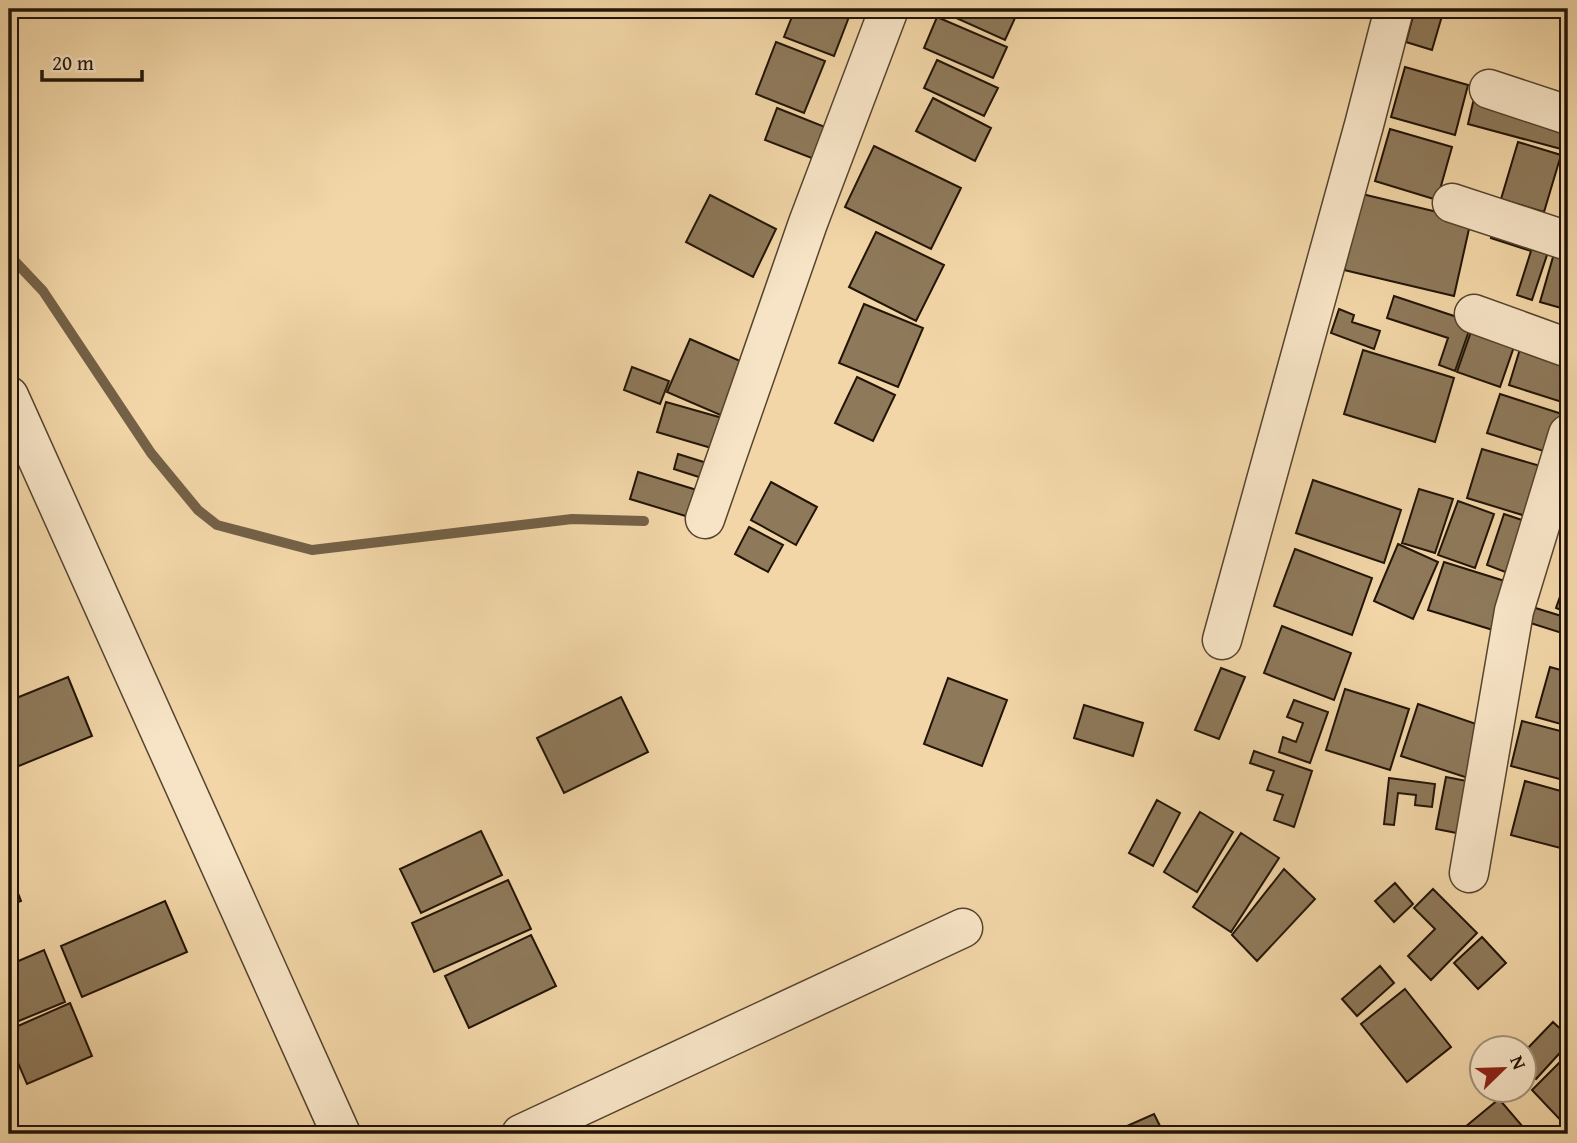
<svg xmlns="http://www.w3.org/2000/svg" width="1577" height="1143" font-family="'Gentium Book Plus',serif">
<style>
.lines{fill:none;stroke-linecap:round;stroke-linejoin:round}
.stream{stroke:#746147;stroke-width:10}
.building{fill:#8e795a;stroke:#221407;stroke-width:2}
.minor-casing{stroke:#56442f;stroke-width:41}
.minor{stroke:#f7e4c6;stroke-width:38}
</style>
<rect width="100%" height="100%" fill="#f2d6a7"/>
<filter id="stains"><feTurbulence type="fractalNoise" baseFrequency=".00286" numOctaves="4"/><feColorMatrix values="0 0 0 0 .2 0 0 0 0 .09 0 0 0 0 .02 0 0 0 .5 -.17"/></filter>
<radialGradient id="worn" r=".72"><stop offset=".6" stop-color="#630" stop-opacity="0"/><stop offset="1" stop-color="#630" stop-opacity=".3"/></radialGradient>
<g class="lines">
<path class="stream" d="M 9,255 L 43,291 L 151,453 L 198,510 L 217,525 L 312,550 L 572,519 L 644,521"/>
</g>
<path class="building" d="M 795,9 L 852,9 L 834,56 L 784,37 Z
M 945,9 L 1019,9 L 1005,40 L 943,12 Z
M 1415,9 L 1444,9 L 1432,50 L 1406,42 Z
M 937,17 L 1007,47 L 993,78 L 924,48 Z
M 776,42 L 825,61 L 804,113 L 756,94 Z
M 1568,44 L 1568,66 L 1563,64 Z
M 937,60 L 998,88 L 984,116 L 924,88 Z
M 1405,67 L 1468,85 L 1455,135 L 1391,117 Z
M 1475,94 L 1568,122 L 1561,149 L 1468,124 Z
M 933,98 L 991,128 L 975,161 L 916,131 Z
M 777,108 L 835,131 L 822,162 L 765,140 Z
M 1390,129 L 1452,147 L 1437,200 L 1375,181 Z
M 1518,142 L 1561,155 L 1544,212 L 1501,199 Z
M 874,146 L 961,188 L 931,249 L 845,207 Z
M 1568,161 L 1568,188 L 1561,185 Z
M 1362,194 L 1471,220 L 1454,296 L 1344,270 Z
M 710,195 L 776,229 L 753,277 L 686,242 Z
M 1496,224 L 1551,243 L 1532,300 L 1517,295 L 1531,251 L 1491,238 Z
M 876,232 L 944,265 L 916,321 L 849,287 Z
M 1555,250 L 1568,254 L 1568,310 L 1540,302 Z
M 1394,296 L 1472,322 L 1455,371 L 1439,365 L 1448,338 L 1387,318 Z
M 864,304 L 923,328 L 898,387 L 839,363 Z
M 1339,309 L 1354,315 L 1352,322 L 1380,331 L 1374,349 L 1331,333 Z
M 1474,323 L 1517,338 L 1500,387 L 1457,372 Z
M 690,339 L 747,364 L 725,417 L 667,392 Z
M 1520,349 L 1568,364 L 1568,404 L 1509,385 Z
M 1363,350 L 1454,378 L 1435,442 L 1344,414 Z
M 632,367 L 669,381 L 660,404 L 624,390 Z
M 857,377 L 895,395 L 873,441 L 835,423 Z
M 1500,394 L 1565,415 L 1553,454 L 1487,433 Z
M 666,402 L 726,419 L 718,450 L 657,432 Z
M 1482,449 L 1547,468 L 1532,518 L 1467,498 Z
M 678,454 L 710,464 L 705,479 L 674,469 Z
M 638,472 L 700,491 L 692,518 L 630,499 Z
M 1313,480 L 1401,510 L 1384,563 L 1296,533 Z
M 771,482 L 817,507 L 796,545 L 751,520 Z
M 1419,489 L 1453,499 L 1435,553 L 1402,543 Z
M 1458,501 L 1494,514 L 1475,568 L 1438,555 Z
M 1504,514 L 1531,523 L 1513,575 L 1487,565 Z
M 749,527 L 783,545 L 768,572 L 735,554 Z
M 1398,544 L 1438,562 L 1413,619 L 1374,601 Z
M 1295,549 L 1372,578 L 1352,635 L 1274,606 Z
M 1444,562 L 1511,583 L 1496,631 L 1428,610 Z
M 1568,574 L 1568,613 L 1556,608 Z
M 1529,606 L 1568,618 L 1568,635 L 1524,621 Z
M 1282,626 L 1351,653 L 1334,700 L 1264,673 Z
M 1550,667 L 1568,672 L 1568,726 L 1536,717 Z
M 1221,668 L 1245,677 L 1219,739 L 1195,730 Z
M 68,677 L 92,736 L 9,770 L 9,701 Z
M 948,678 L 1007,700 L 982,766 L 924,744 Z
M 1345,689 L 1409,709 L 1390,770 L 1326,750 Z
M 621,697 L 648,752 L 564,793 L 537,738 Z
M 1294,700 L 1328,712 L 1310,763 L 1279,752 L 1283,737 L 1296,742 L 1303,723 L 1287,717 Z
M 1418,704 L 1485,727 L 1468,778 L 1401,756 Z
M 1084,705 L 1143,723 L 1133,756 L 1074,738 Z
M 1522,721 L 1568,733 L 1567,781 L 1511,766 Z
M 1254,751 L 1312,771 L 1294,827 L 1274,820 L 1283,795 L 1267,790 L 1274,771 L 1250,763 Z
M 1446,777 L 1472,782 L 1462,834 L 1436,829 Z
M 1389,778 L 1435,784 L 1432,807 L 1415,805 L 1416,795 L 1398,793 L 1394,825 L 1384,824 Z
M 1525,781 L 1568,793 L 1568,850 L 1511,835 Z
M 1157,800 L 1180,813 L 1153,866 L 1129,853 Z
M 1200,812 L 1233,832 L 1197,892 L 1164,872 Z
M 481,831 L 502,875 L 421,913 L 400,869 Z
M 1241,833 L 1279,858 L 1231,932 L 1193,907 Z
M 1284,869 L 1315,899 L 1257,961 L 1232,935 Z
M 9,870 L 21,901 L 9,906 Z
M 508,880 L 531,929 L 434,972 L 412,923 Z
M 1395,883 L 1413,904 L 1394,922 L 1375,901 Z
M 1433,889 L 1477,933 L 1431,980 L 1408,956 L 1435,929 L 1414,908 Z
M 165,901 L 187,952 L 82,997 L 61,946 Z
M 531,935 L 556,986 L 469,1028 L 445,976 Z
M 1482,937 L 1506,963 L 1478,989 L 1454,963 Z
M 44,950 L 65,1002 L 9,1025 L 9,965 Z
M 1380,966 L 1394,983 L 1357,1016 L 1342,999 Z
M 1405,989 L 1451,1047 L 1407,1082 L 1361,1024 Z
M 70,1003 L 92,1056 L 27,1084 L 9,1042 L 9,1030 Z
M 1553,1022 L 1568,1036 L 1568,1044 L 1536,1079 L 1524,1069 L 1524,1052 Z
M 1568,1054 L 1568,1128 L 1532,1090 Z
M 1499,1099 L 1529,1134 L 1461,1134 L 1459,1132 Z
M 1154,1114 L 1164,1134 L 1109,1134 Z"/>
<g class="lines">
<defs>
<path id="minor" d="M 1489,89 L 1568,115
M 1452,203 L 1568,241
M 1474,314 L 1568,348
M 9,396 L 341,1134
M 705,519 L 808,223 L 889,9
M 1222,640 L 1364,125 L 1394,9
M 1469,873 L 1514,611 L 1568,434
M 521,1134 L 963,928"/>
</defs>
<use href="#minor" class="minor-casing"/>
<use href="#minor" class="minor"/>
</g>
<rect width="1577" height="1143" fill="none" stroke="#f2d6a7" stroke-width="35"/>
<rect x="10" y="10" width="1556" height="1122" fill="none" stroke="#221407" stroke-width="3.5"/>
<rect x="18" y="18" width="1542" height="1108" fill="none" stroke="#221407" stroke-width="2"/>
<g transform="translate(1503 1069) rotate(67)"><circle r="33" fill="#f7e4c6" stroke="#a2917a" stroke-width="2"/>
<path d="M0-5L12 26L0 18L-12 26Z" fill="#8f2418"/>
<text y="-10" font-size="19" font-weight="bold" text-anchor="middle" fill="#221407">N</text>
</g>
<path d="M42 70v10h100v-10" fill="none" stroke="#221407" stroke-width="3.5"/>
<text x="52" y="70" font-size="21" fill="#221407" stroke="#f7e4c6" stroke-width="5" paint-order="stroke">20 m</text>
<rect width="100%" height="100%" filter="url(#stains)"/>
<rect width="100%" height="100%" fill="url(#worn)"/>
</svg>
